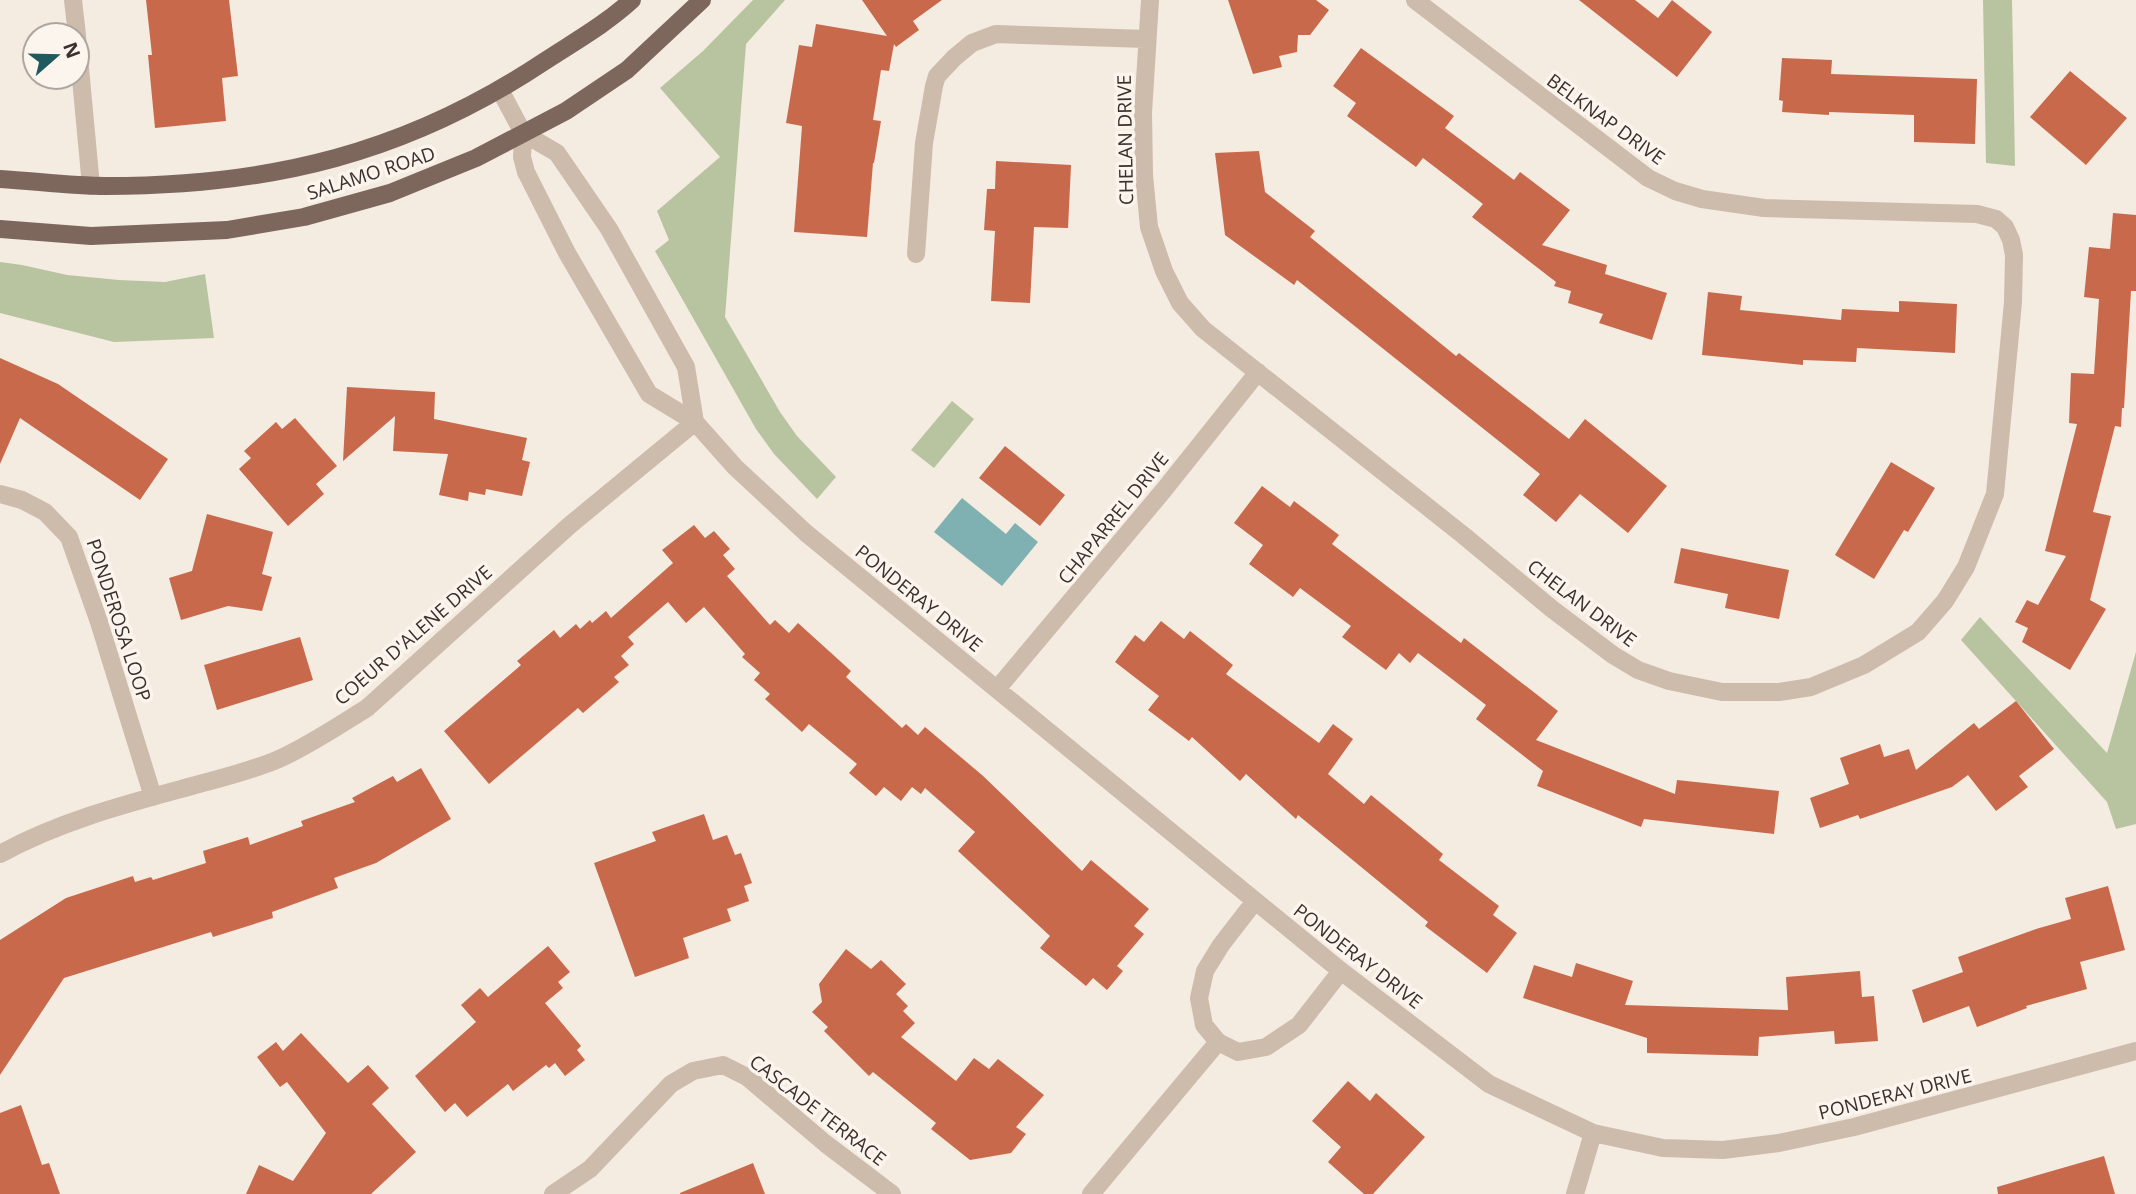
<svg xmlns="http://www.w3.org/2000/svg" width="2136" height="1194" font-family="'Open Sans',sans-serif">
<style>
.green{fill:#b8c4a0}
.water{fill:#7fb0b2}
.building{fill:#c8694b}
.lines{fill:none;stroke-linecap:round;stroke-linejoin:round}
.minor{stroke:#cdbbac;stroke-width:18}
.major{stroke:#7d675c;stroke-width:18}
.labels{text-anchor:middle;stroke-width:7;stroke-linejoin:round;paint-order:stroke}
.street-label{font-size:19px;fill:#3b302b;stroke:#fbf5ee}
</style>
<rect width="100%" height="100%" fill="#f4ebe1"/>
<path class="green" d="M 753,0 L 785,0 L 746,44 L 725,317 L 780,412 L 797,436 L 836,477 L 817,499 L 774,454 L 756,429 L 655,251 L 669,240 L 657,211 L 720,157 L 660,88 L 703,51 Z
M 1983,0 L 2012,0 L 2015,166 L 1986,163 Z
M 0,262 L 22,265 L 67,275 L 119,280 L 165,282 L 205,274 L 214,338 L 114,342 L 0,313 Z
M 952,401 L 974,419 L 934,468 L 911,450 Z
M 1980,617 L 2107,753 L 2136,652 L 2136,824 L 2116,829 L 2107,802 L 1961,640 Z"/>
<path class="water" d="M 962,498 L 1006,534 L 1015,523 L 1038,542 L 1002,586 L 934,532 Z"/>
<path class="building" d="M 146,0 L 229,0 L 238,76 L 222,78 L 226,121 L 155,128 L 148,55 L 152,55 Z
M 862,0 L 942,0 L 913,21 L 919,30 L 896,47 L 894,44 L 889,71 L 881,70 L 873,120 L 881,121 L 874,163 L 873,163 L 867,237 L 794,232 L 802,126 L 786,123 L 799,45 L 812,47 L 816,24 L 887,36 Z
M 1228,0 L 1316,0 L 1329,10 L 1310,35 L 1298,35 L 1297,52 L 1279,56 L 1282,67 L 1253,74 Z
M 1579,0 L 1635,0 L 1658,18 L 1672,0 L 1712,32 L 1677,77 Z
M 1361,48 L 1454,116 L 1445,128 L 1514,180 L 1520,172 L 1570,210 L 1542,245 L 1607,265 L 1605,274 L 1667,293 L 1652,340 L 1599,323 L 1603,314 L 1568,303 L 1571,291 L 1554,286 L 1556,282 L 1472,217 L 1483,204 L 1423,158 L 1416,167 L 1347,116 L 1356,103 L 1333,86 Z
M 1782,58 L 1832,60 L 1831,74 L 1977,79 L 1975,144 L 1914,142 L 1914,115 L 1829,112 L 1829,115 L 1782,112 L 1783,101 L 1779,100 Z
M 2070,71 L 2127,118 L 2086,165 L 2030,117 Z
M 1259,151 L 1265,192 L 1315,231 L 1310,237 L 1456,356 L 1459,353 L 1569,439 L 1585,419 L 1667,486 L 1628,533 L 1580,494 L 1556,522 L 1523,495 L 1540,474 L 1297,280 L 1294,285 L 1225,235 L 1215,153 Z
M 996,161 L 1071,165 L 1068,228 L 1034,227 L 1030,303 L 991,301 L 995,231 L 984,230 L 987,189 L 995,189 Z
M 2113,213 L 2136,215 L 2136,291 L 2131,291 L 2124,408 L 2122,408 L 2121,427 L 2115,426 L 2093,512 L 2111,516 L 2090,600 L 2106,609 L 2070,670 L 2022,642 L 2028,628 L 2015,622 L 2027,600 L 2038,605 L 2066,556 L 2045,551 L 2077,424 L 2069,423 L 2071,373 L 2094,374 L 2099,299 L 2084,297 L 2089,247 L 2110,249 Z
M 1708,292 L 1742,296 L 1740,310 L 1841,320 L 1842,309 L 1899,312 L 1899,301 L 1957,304 L 1955,353 L 1857,348 L 1856,362 L 1803,360 L 1803,365 L 1702,355 Z
M 0,358 L 58,384 L 168,459 L 140,500 L 20,418 L 0,464 Z
M 347,387 L 435,392 L 434,419 L 527,438 L 522,460 L 530,462 L 522,496 L 486,489 L 485,495 L 469,492 L 468,501 L 439,495 L 448,454 L 393,451 L 395,416 L 343,461 Z
M 295,418 L 337,466 L 316,484 L 324,494 L 288,526 L 239,469 L 251,458 L 244,451 L 276,422 L 282,429 Z
M 1005,446 L 1065,495 L 1040,526 L 979,478 Z
M 1891,462 L 1935,488 L 1908,532 L 1904,530 L 1874,579 L 1835,555 Z
M 1262,486 L 1290,507 L 1294,501 L 1339,535 L 1332,544 L 1461,643 L 1464,638 L 1558,711 L 1536,740 L 1675,794 L 1677,780 L 1779,791 L 1774,834 L 1644,819 L 1641,827 L 1537,786 L 1543,771 L 1476,719 L 1486,705 L 1418,653 L 1410,663 L 1399,653 L 1386,670 L 1342,637 L 1351,626 L 1300,588 L 1293,597 L 1249,564 L 1263,545 L 1234,523 Z
M 207,514 L 273,532 L 262,574 L 272,577 L 262,611 L 228,606 L 181,620 L 169,578 L 192,571 Z
M 694,525 L 705,538 L 714,531 L 730,549 L 723,555 L 735,569 L 727,576 L 770,625 L 775,620 L 789,633 L 798,623 L 851,671 L 846,677 L 902,728 L 906,724 L 918,735 L 925,727 L 982,775 L 1082,871 L 1091,860 L 1149,909 L 1134,926 L 1144,934 L 1117,966 L 1123,971 L 1107,990 L 1093,978 L 1086,986 L 1040,948 L 1050,936 L 958,851 L 975,832 L 925,788 L 921,794 L 912,787 L 901,801 L 884,787 L 876,796 L 849,773 L 857,764 L 809,724 L 802,732 L 765,699 L 770,694 L 754,680 L 760,673 L 742,657 L 745,654 L 704,607 L 686,623 L 668,602 L 628,637 L 634,644 L 621,656 L 629,665 L 614,677 L 619,682 L 583,713 L 578,708 L 489,784 L 444,731 L 521,665 L 517,661 L 554,630 L 560,638 L 576,624 L 580,629 L 590,620 L 592,623 L 606,611 L 611,618 L 673,563 L 662,550 Z
M 1681,548 L 1789,570 L 1779,619 L 1725,608 L 1728,594 L 1674,583 Z
M 1161,621 L 1184,639 L 1190,631 L 1233,665 L 1226,674 L 1319,743 L 1333,724 L 1353,739 L 1328,774 L 1364,804 L 1371,795 L 1443,854 L 1439,860 L 1499,906 L 1493,915 L 1517,933 L 1487,973 L 1425,926 L 1428,922 L 1298,815 L 1296,819 L 1246,774 L 1240,781 L 1192,737 L 1189,741 L 1148,710 L 1159,696 L 1115,662 L 1135,635 L 1144,642 Z
M 300,637 L 313,680 L 217,710 L 204,665 Z
M 2016,701 L 2054,749 L 2019,776 L 2028,787 L 1996,811 L 1968,775 L 1952,787 L 1860,819 L 1858,815 L 1820,828 L 1810,798 L 1849,784 L 1840,758 L 1880,744 L 1884,757 L 1909,749 L 1916,770 L 1974,723 L 1979,729 Z
M 421,768 L 451,819 L 376,863 L 334,878 L 338,888 L 272,912 L 273,918 L 213,937 L 211,932 L 64,978 L 0,1075 L 0,940 L 66,898 L 133,876 L 135,882 L 151,877 L 153,880 L 206,863 L 203,851 L 248,837 L 250,845 L 303,826 L 301,821 L 355,802 L 352,798 L 393,776 L 397,782 Z
M 704,814 L 713,840 L 727,835 L 735,855 L 741,853 L 752,883 L 744,886 L 749,901 L 727,909 L 731,921 L 683,938 L 689,958 L 635,977 L 594,863 L 656,841 L 652,832 Z
M 2108,886 L 2125,950 L 2080,962 L 2087,989 L 2026,1006 L 2027,1008 L 1977,1027 L 1969,1006 L 1923,1023 L 1912,990 L 1963,972 L 1958,957 L 2036,929 L 2071,919 L 2065,898 Z
M 548,946 L 570,972 L 558,982 L 563,988 L 545,1003 L 581,1046 L 577,1050 L 585,1060 L 565,1076 L 555,1063 L 549,1068 L 546,1065 L 513,1091 L 508,1084 L 467,1117 L 455,1103 L 445,1112 L 415,1076 L 476,1022 L 461,1005 L 480,988 L 488,997 Z
M 846,949 L 871,969 L 881,960 L 906,984 L 896,994 L 908,1006 L 903,1011 L 915,1023 L 901,1037 L 956,1081 L 974,1058 L 989,1069 L 998,1059 L 1044,1095 L 1016,1127 L 1026,1134 L 1011,1153 L 970,1160 L 931,1129 L 936,1123 L 873,1072 L 869,1076 L 824,1031 L 828,1027 L 812,1012 L 822,1002 L 819,984 Z
M 1576,963 L 1633,981 L 1625,1005 L 1788,1010 L 1786,977 L 1860,971 L 1862,997 L 1874,996 L 1878,1041 L 1835,1044 L 1834,1031 L 1759,1037 L 1758,1056 L 1647,1053 L 1647,1038 L 1523,998 L 1534,965 L 1572,977 Z
M 301,1033 L 348,1083 L 368,1065 L 389,1088 L 372,1104 L 416,1152 L 371,1194 L 246,1194 L 259,1165 L 293,1181 L 326,1133 L 287,1082 L 280,1087 L 257,1057 L 276,1042 L 283,1051 Z
M 1348,1081 L 1370,1101 L 1376,1093 L 1425,1137 L 1373,1194 L 1364,1194 L 1328,1162 L 1341,1147 L 1312,1121 Z
M 21,1105 L 42,1165 L 49,1163 L 60,1194 L 0,1194 L 0,1113 Z
M 2104,1156 L 2115,1194 L 1998,1194 L 1997,1187 Z
M 753,1163 L 765,1194 L 680,1194 L 680,1193 Z"/>
<g class="lines">
<path class="minor" d="M 73,0 L 77,35
M 1150,0 L 1143,113 L 1144,175 L 1149,227 L 1164,271 L 1180,303 L 1203,329 L 1463,535 L 1552,609 L 1613,655 L 1638,670 L 1669,681 L 1722,692 L 1779,692 L 1811,687 L 1864,665 L 1918,632 L 1945,601 L 1966,567 L 1995,494 L 2013,302 L 2014,255 L 2011,240 L 2005,227 L 1996,219 L 1977,214 L 1764,208 L 1702,199 L 1675,191 L 1648,178 L 1415,0
M 77,36 L 91,186
M 500,90 L 523,133 L 522,157 L 526,172 L 567,253 L 649,394 L 695,422 L 735,467 L 806,533 L 1341,971 L 1489,1084 L 1593,1133 L 1663,1148 L 1723,1150 L 1779,1143 L 1854,1127 L 2136,1051
M 523,133 L 557,153 L 609,229 L 686,367 L 695,422
M 916,254 L 924,143 L 934,86 L 937,76 L 954,58 L 972,43 L 996,34 L 1146,39
M 0,494 L 22,500 L 45,512 L 69,537 L 99,622 L 153,797
M 997,689 L 1163,491 L 1258,372
M 0,854 C 60,821 126,804 192,786 C 221,778 251,771 279,759 C 310,745 338,726 367,708 L 570,525 L 695,422
M 1255,901 L 1221,945 L 1205,971 L 1199,998 L 1204,1025 L 1218,1042 L 1238,1052 L 1266,1047 L 1299,1025 L 1341,971
M 553,1194 L 590,1169 L 671,1084 L 693,1071 L 723,1065 L 747,1077 L 826,1144 L 892,1194
M 1091,1194 L 1218,1042
M 1575,1194 L 1593,1133"/>
<path class="major" d="M 0,179 C 35,181 71,186 106,186 C 271,186 407,153 545,61 C 574,42 606,24 632,0
M 0,229 L 91,236 L 227,230 L 304,217 L 390,193 L 476,158 L 566,111 L 627,70 L 702,0"/>
</g>
<g class="labels">
<g class="street-label">
<text transform="translate(1606 119) rotate(36)" y="7">BELKNAP DRIVE</text>
<text transform="translate(1125 140) rotate(-91)" y="7">CHELAN DRIVE</text>
<text transform="translate(371 173) rotate(-18)" y="7">SALAMO ROAD</text>
<text transform="translate(1113 518) rotate(-51)" y="7">CHAPARREL DRIVE</text>
<text transform="translate(919 598) rotate(39)" y="7">PONDERAY DRIVE</text>
<text transform="translate(1582 603) rotate(37)" y="7">CHELAN DRIVE</text>
<text transform="translate(119 620) rotate(72)" y="7">PONDEROSA LOOP</text>
<text transform="translate(413 635) rotate(-41)" y="7">COEUR D'ALENE DRIVE</text>
<text transform="translate(1358 956) rotate(38)" y="7">PONDERAY DRIVE</text>
<text transform="translate(1895 1094) rotate(-14)" y="7">PONDERAY DRIVE</text>
<text transform="translate(818 1110) rotate(38)" y="7">CASCADE TERRACE</text>
</g>
</g>
<g transform="translate(56 56) rotate(70)"><circle r="33" fill="#fbf5ee" stroke="#aea6a0" stroke-width="2"/>
<path d="M0-5L12 26L0 18L-12 26Z" fill="#1f5a5e"/>
<text y="-10" font-size="19" font-weight="bold" text-anchor="middle" fill="#3b302b">N</text>
</g>
</svg>
